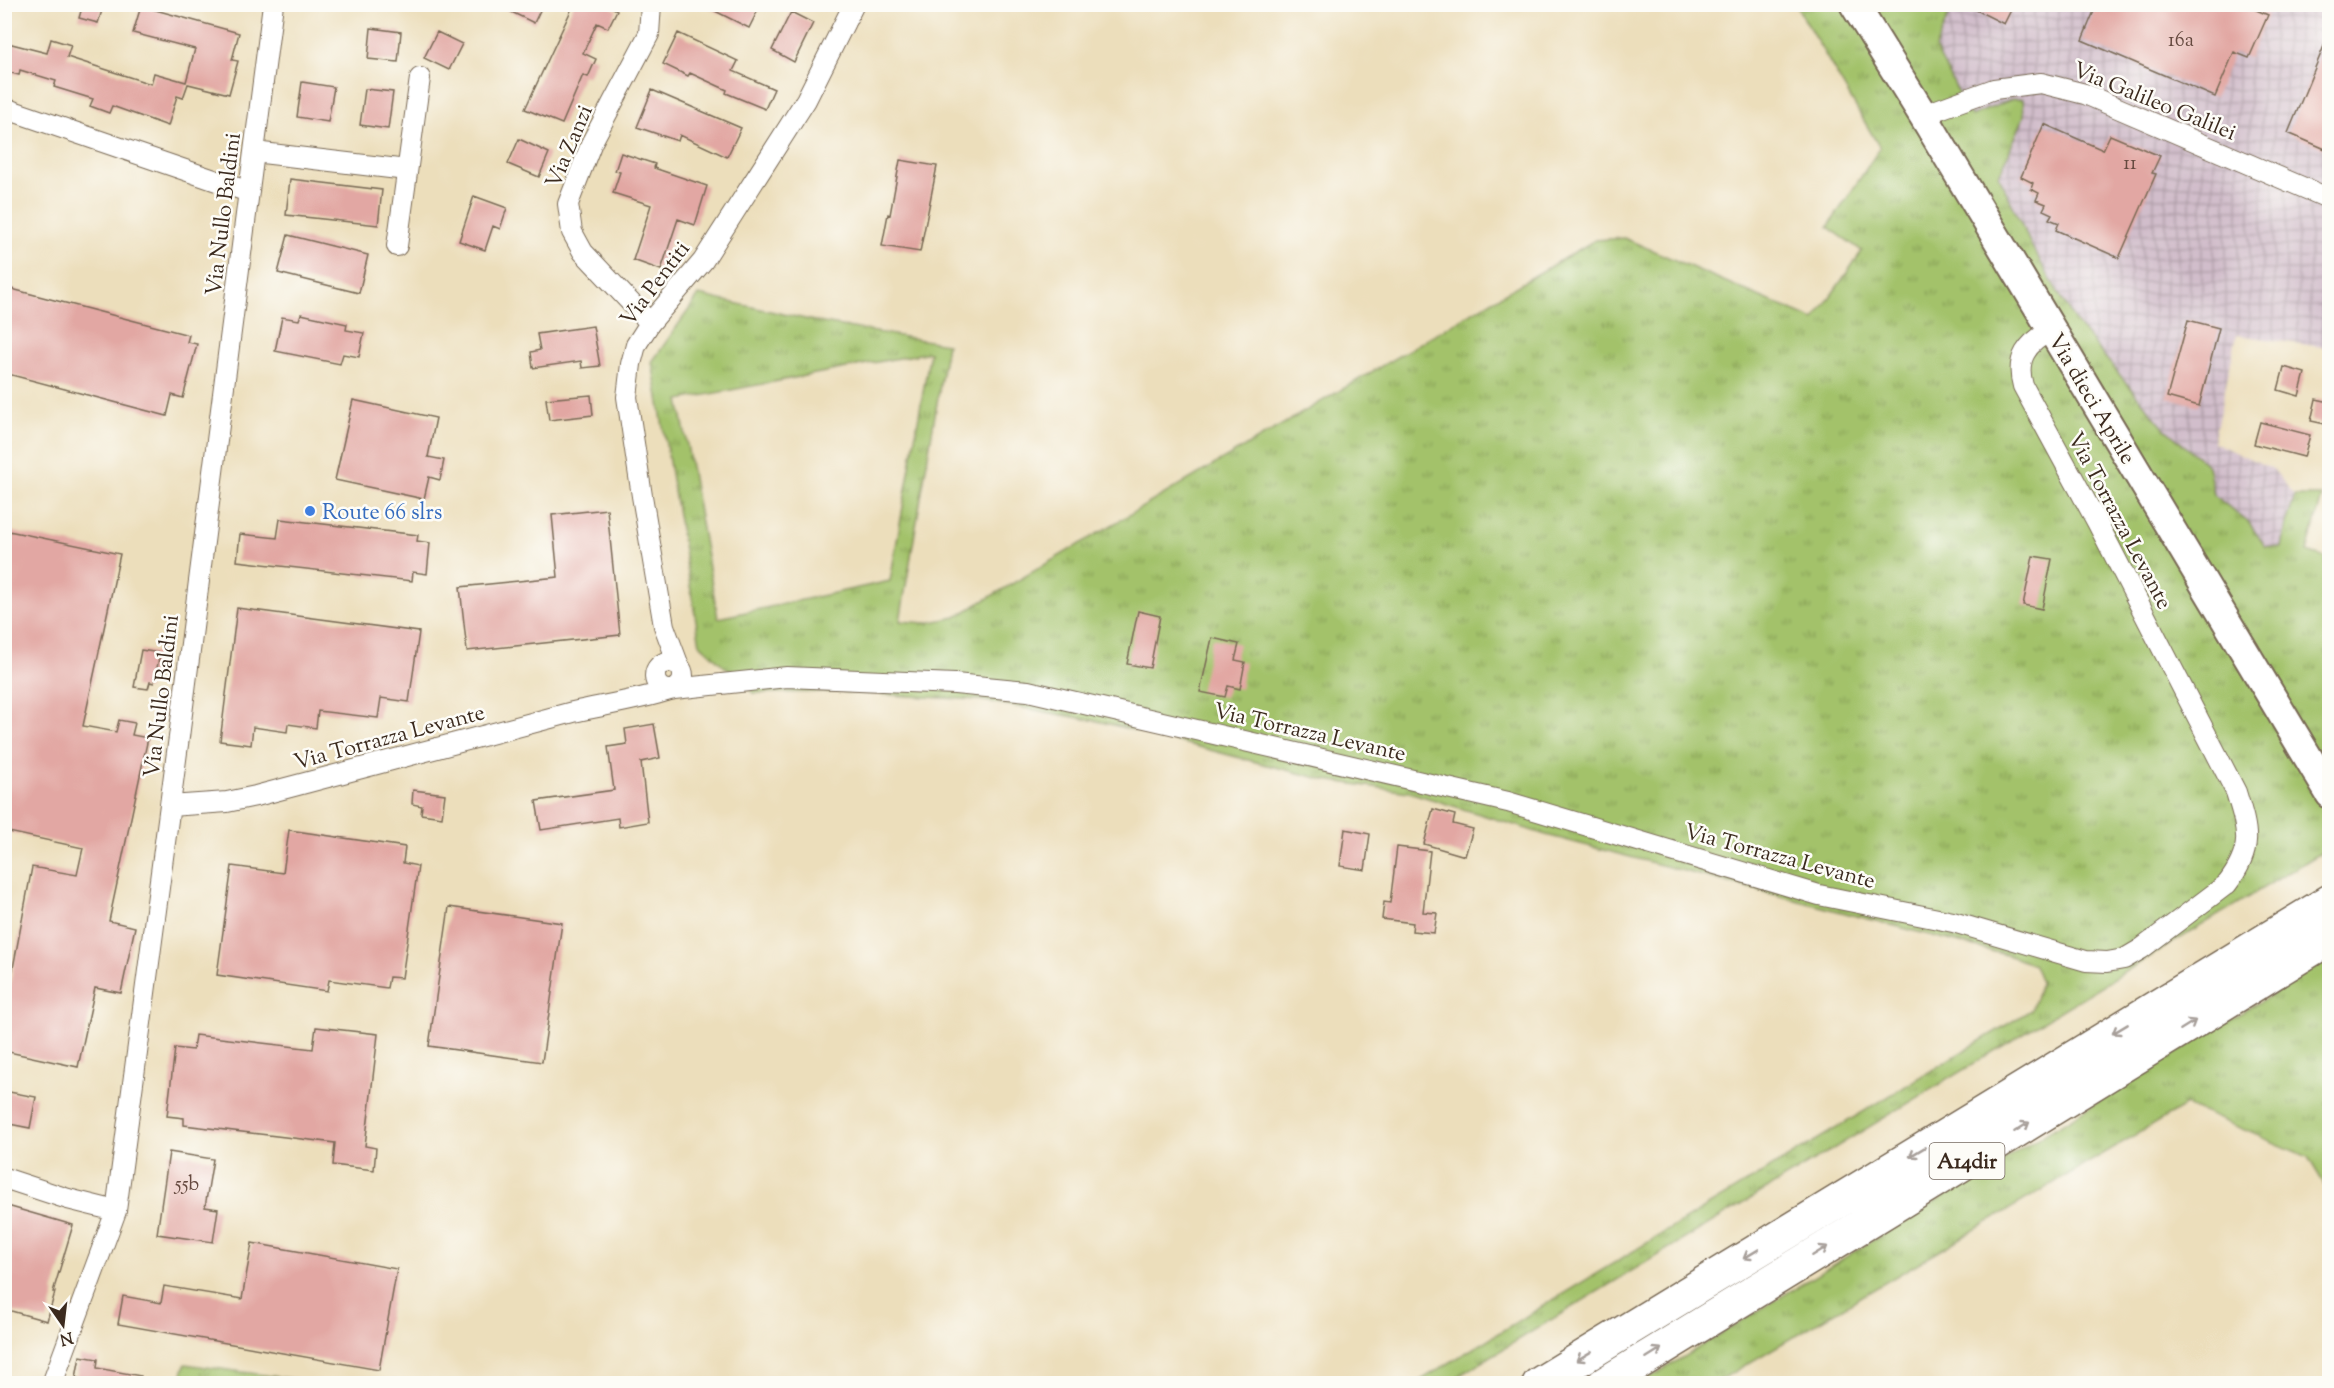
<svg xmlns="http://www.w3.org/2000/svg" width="2334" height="1388" font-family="'Sorts Mill Goudy',serif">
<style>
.industrial{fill:url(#industrial-grid)}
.grass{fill:url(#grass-tufts);stroke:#6f7644;stroke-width:1.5;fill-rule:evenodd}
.building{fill:#e2a7a3}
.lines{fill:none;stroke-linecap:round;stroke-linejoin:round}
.minor-casing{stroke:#796955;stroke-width:22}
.secondary-casing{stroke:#796955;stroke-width:32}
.motorway-casing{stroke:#796955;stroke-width:36}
.minor{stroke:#fff;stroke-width:20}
.secondary{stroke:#fff;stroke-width:28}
.motorway{stroke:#fff;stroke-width:33}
.oneway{stroke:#a79f9a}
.shop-dot{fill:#3f7fe0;stroke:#fdfcf7;stroke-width:2}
.labels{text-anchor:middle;stroke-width:5;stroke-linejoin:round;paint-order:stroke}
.number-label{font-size:20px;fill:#65493f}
.shield{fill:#fdfcf7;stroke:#75695f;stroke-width:1.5}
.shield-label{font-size:21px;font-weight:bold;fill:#3b2a1e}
.street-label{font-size:22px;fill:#3b2a1e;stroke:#fdfcf7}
.shop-label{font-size:22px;fill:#366cbe;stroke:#fdfcf7;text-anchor:start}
</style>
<defs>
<pattern id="industrial-grid" width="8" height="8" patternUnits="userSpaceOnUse" patternTransform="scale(1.5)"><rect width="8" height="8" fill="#d1bdcb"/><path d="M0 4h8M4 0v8" fill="none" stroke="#ab9aa4"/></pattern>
<pattern id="grass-tufts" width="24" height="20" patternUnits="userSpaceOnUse" patternTransform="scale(1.5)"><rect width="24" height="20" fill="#a3c26a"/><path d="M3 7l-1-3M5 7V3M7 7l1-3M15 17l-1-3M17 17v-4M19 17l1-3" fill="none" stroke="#869e57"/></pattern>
</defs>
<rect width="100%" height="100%" fill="#fdfcf7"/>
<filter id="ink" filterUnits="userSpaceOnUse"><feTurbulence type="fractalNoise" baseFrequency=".0167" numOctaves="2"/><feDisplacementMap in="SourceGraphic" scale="12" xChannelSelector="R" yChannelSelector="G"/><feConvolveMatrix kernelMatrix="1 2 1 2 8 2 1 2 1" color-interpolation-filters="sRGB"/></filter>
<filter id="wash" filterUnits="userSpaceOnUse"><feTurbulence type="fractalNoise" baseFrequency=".008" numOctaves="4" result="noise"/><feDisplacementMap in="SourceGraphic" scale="24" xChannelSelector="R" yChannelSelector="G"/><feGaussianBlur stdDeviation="1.35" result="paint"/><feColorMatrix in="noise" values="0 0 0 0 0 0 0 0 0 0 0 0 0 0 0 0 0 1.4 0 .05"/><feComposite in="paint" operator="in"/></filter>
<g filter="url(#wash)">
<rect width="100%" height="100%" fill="#ecdebb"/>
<path class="industrial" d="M 1953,5 L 2329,5 L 2329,348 L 2237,335 L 2213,442 L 2273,469 L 2295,496 L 2286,524 L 2282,549 L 2265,546 L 2249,523 L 2214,495 L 2208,466 L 2164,428 L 2074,320 L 2032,247 L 1999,176 L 2024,116 L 2013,99 L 1971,117 L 1935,48 Z"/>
<path class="grass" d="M 1796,5 L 1953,5 L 1935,48 L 1971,116 L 2013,99 L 2023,99 L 2024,116 L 1999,176 L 2032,247 L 2074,320 L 2164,428 L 2208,466 L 2214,495 L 2249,523 L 2265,546 L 2282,548 L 2286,524 L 2295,496 L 2322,496 L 2307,552 L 2329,559 L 2329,848 L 1447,1383 L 1416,1383 L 2031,1010 L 2041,982 L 2034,965 L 2010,956 L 1546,835 L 1409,792 L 1325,780 L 1102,722 L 979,700 L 838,692 L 753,693 L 700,644 L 652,362 L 699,295 L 823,323 L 947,344 L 900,621 L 926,623 L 956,617 L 1595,240 L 1624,238 L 1814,320 L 1862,251 L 1828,227 L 1880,148 ZM 930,352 L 890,581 L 718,618 L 679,400 Z
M 2329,959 L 2329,1192 L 2308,1157 L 2186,1105 L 1715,1383 L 1641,1383 Z
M 185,1364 L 321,1383 L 179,1383 Z"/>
<g id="blocks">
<path class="building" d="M 83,4 L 104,4 L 98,23 L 79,18 Z
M 495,4 L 543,4 L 534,23 Z
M 574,4 L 606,4 L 617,10 L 608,28 L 597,23 L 583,53 L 596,59 L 588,77 L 583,75 L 562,124 L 525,109 Z
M 701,4 L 761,4 L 749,28 Z
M 1964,4 L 2014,4 L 2004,24 Z
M 2097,4 L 2242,4 L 2268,15 L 2249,58 L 2234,52 L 2215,97 L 2082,40 Z
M 141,6 L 239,33 L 232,60 L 238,61 L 229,94 L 188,84 L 183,98 L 177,96 L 168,126 L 112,106 L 109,113 L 90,106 L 93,99 L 54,87 L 56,81 L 20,70 L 19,75 L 4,71 L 4,42 L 47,53 L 51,39 L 71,45 L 67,57 L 151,84 L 154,73 L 186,82 L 195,49 L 133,33 Z
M 791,12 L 813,23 L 794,62 L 772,50 Z
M 371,28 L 401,32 L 398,62 L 368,59 Z
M 437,32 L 462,44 L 449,70 L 424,58 Z
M 678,33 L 738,61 L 733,71 L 774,89 L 765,109 L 726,93 L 727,90 L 690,73 L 688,76 L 663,64 Z
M 2329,34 L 2330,34 L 2330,151 L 2288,133 Z
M 302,82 L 334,87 L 328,122 L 297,117 Z
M 365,89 L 393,92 L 388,129 L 360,125 Z
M 652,90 L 741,128 L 727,157 L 680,135 L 678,141 L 637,127 Z
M 2044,124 L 2103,150 L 2110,135 L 2160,156 L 2152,173 L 2156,174 L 2119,258 L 2056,230 L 2059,223 L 2049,219 L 2052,214 L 2043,210 L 2046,204 L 2036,200 L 2039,193 L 2031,189 L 2033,183 L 2021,177 Z
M 519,139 L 549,153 L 539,177 L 508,164 Z
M 621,153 L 655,164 L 654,168 L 707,186 L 695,225 L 678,219 L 661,270 L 633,260 L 651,205 L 613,193 L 620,172 L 615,171 Z
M 900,160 L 937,166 L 920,252 L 882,246 L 888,214 L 890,215 Z
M 290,179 L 382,190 L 378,225 L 286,215 Z
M 474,196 L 507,208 L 500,229 L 493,226 L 485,250 L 459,241 Z
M 288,235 L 368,255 L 359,293 L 278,273 Z
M 4,287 L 189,335 L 187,342 L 197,344 L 183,398 L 172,395 L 167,416 L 4,373 Z
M 301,314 L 347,324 L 346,330 L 364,333 L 359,357 L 343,354 L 340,364 L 275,351 L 282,317 L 299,320 Z
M 2188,320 L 2219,328 L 2199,406 L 2167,397 Z
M 593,326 L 600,366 L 582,368 L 581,361 L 533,368 L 531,352 L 540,350 L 537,334 Z
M 2284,367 L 2305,373 L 2299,396 L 2278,390 Z
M 591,395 L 593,415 L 549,420 L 546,399 Z
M 2316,399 L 2330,402 L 2330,425 L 2311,421 Z
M 353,400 L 436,418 L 428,457 L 444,460 L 440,480 L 429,477 L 424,499 L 335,480 Z
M 2260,422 L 2310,435 L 2304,457 L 2254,444 Z
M 607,509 L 620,635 L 467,651 L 460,587 L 558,577 L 552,515 Z
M 280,519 L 418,535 L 417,541 L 430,543 L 427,574 L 413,572 L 412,581 L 237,561 L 240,534 L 277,538 Z
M 4,530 L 120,554 L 83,726 L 116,732 L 119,720 L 135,723 L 132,735 L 148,738 L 109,921 L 135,927 L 121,993 L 95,988 L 78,1067 L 4,1051 L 4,1016 L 32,867 L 77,875 L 83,848 L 4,831 Z
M 2033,556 L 2052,559 L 2042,609 L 2023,605 Z
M 237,608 L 419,632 L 409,702 L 381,698 L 378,718 L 318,711 L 316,728 L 288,724 L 287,732 L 253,727 L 251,745 L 220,741 Z
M 1138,611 L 1160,616 L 1150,668 L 1127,664 Z
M 1212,638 L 1239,644 L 1235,660 L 1245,662 L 1240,689 L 1228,686 L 1225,697 L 1200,692 Z
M 141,650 L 160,653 L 154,683 L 150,682 L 148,689 L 134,687 Z
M 654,724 L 660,758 L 641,762 L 648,822 L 619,827 L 618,818 L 541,830 L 536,801 L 614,790 L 608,747 L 627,744 L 625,729 Z
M 413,790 L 445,794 L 442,817 L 421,814 L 422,806 L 412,804 Z
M 1433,809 L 1455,815 L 1453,824 L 1473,829 L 1465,856 L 1424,844 Z
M 1345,829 L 1370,834 L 1365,870 L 1340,866 Z
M 289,830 L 405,847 L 403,863 L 418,866 L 402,978 L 389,977 L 387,988 L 329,980 L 327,991 L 217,975 L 232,866 L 283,873 Z
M 1397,847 L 1430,851 L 1423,912 L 1437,913 L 1434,933 L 1412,931 L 1413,923 L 1382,919 L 1384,902 L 1390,903 Z
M 449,907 L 562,923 L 542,1062 L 429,1046 Z
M 316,1027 L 378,1034 L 365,1146 L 376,1148 L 374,1170 L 333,1165 L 335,1143 L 184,1125 L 184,1118 L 167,1116 L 175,1048 L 193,1050 L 195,1035 L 313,1049 Z
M 4,1091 L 36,1097 L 30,1128 L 4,1123 Z
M 169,1152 L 213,1159 L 205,1207 L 218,1209 L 213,1242 L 157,1234 Z
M 4,1205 L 73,1225 L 53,1292 L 55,1292 L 47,1321 L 4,1309 Z
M 252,1243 L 397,1269 L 379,1370 L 118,1324 L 123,1296 L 161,1303 L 164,1286 L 242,1299 Z
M 80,1356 L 98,1359 L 97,1368 L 141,1376 L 140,1383 L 103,1383 L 76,1378 Z"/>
</g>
</g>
<g filter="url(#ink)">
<use href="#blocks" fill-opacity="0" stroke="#796955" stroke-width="1.5"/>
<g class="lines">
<defs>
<path id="minor" d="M 4,108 L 249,192
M 1923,115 L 1994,89 L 2041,83 L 2085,94 L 2330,199
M 254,152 L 407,170
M 397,246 L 420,78
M 650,323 L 583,252 L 572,232 L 568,204 L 592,142 L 649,34 L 651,4
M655 676a14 14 0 1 1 28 0a14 14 0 1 1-28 0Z
M 679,666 L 664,626 L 642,496 L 627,397 L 631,364 L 636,345 L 650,323 L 703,261 L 806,100 L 854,4
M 674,689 L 787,677 L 955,684 L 1028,691 L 1508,802 L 1819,895 L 1953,922 L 2086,961 L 2107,962 L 2124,959 L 2141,949 L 2227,884 C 2254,849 2248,831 2236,792 L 2097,522 L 2023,386 C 2015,358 2027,343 2052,330
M 170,806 L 227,802 L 256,796 L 573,712 C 605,705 638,700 670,690
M 4,1178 L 68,1199 L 116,1211
M 52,1384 L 116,1211 L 179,737 L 273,4"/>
<path id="secondary" d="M 1854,4 L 1923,115 L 2330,794"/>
<path id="motorway" d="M 1539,1384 L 2330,901
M 1604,1384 L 2330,938"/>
</defs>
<use href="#minor" class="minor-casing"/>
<use href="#secondary" class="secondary-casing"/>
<use href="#motorway" class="motorway-casing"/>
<use href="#minor" class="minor"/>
<use href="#secondary" class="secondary"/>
<use href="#motorway" class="motorway"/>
</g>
<defs><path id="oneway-shaft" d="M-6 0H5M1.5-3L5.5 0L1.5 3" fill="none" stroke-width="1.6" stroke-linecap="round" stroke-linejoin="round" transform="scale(1.5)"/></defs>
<g class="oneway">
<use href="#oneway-shaft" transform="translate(2188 1025) rotate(-32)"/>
<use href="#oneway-shaft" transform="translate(2120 1029) rotate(149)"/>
<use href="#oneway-shaft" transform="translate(2022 1127) rotate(-32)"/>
<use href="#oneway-shaft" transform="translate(1917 1152) rotate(149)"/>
<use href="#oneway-shaft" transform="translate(1820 1251) rotate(-32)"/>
<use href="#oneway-shaft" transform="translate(1751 1254) rotate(149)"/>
<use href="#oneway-shaft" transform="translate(1654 1353) rotate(-32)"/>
<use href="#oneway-shaft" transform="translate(1584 1356) rotate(149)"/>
</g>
</g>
<circle class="shop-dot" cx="310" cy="511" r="6"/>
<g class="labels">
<g class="number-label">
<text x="2181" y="46">16a</text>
<text x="2130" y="169">11</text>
<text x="187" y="1190">55b</text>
</g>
<rect class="shield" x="1929.5" y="1143" width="75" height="36" rx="4.5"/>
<g class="shield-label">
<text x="1967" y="1168">A14dir</text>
</g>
<g class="street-label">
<text transform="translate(2155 100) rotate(22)" y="8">Via Galileo Galilei</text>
<text transform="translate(568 146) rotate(-67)" y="8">Via Zanzi</text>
<text transform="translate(222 214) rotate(-83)" y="8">Via Nullo Baldini</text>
<text transform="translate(654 283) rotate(-53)" y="8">Via Pentiti</text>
<text transform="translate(2093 398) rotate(59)" y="8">Via dieci Aprile</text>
<text transform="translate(2121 520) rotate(62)" y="8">Via Torrazza Levante</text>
<text transform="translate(160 696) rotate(-83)" y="8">Via Nullo Baldini</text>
<text transform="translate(1310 731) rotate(13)" y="8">Via Torrazza Levante</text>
<text transform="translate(389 736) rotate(-15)" y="8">Via Torrazza Levante</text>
<text transform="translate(1780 855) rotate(15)" y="8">Via Torrazza Levante</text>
</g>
<g class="shop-label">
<text x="322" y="519">Route 66 slrs</text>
</g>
</g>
<rect width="2334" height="1388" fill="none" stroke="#fdfcf7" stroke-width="24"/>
<g transform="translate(63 1325) rotate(166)" stroke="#fdfcf7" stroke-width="4.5" paint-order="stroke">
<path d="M0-4.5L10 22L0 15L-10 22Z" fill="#3b2a1e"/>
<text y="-9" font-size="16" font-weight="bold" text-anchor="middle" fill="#3b2a1e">N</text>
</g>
</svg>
